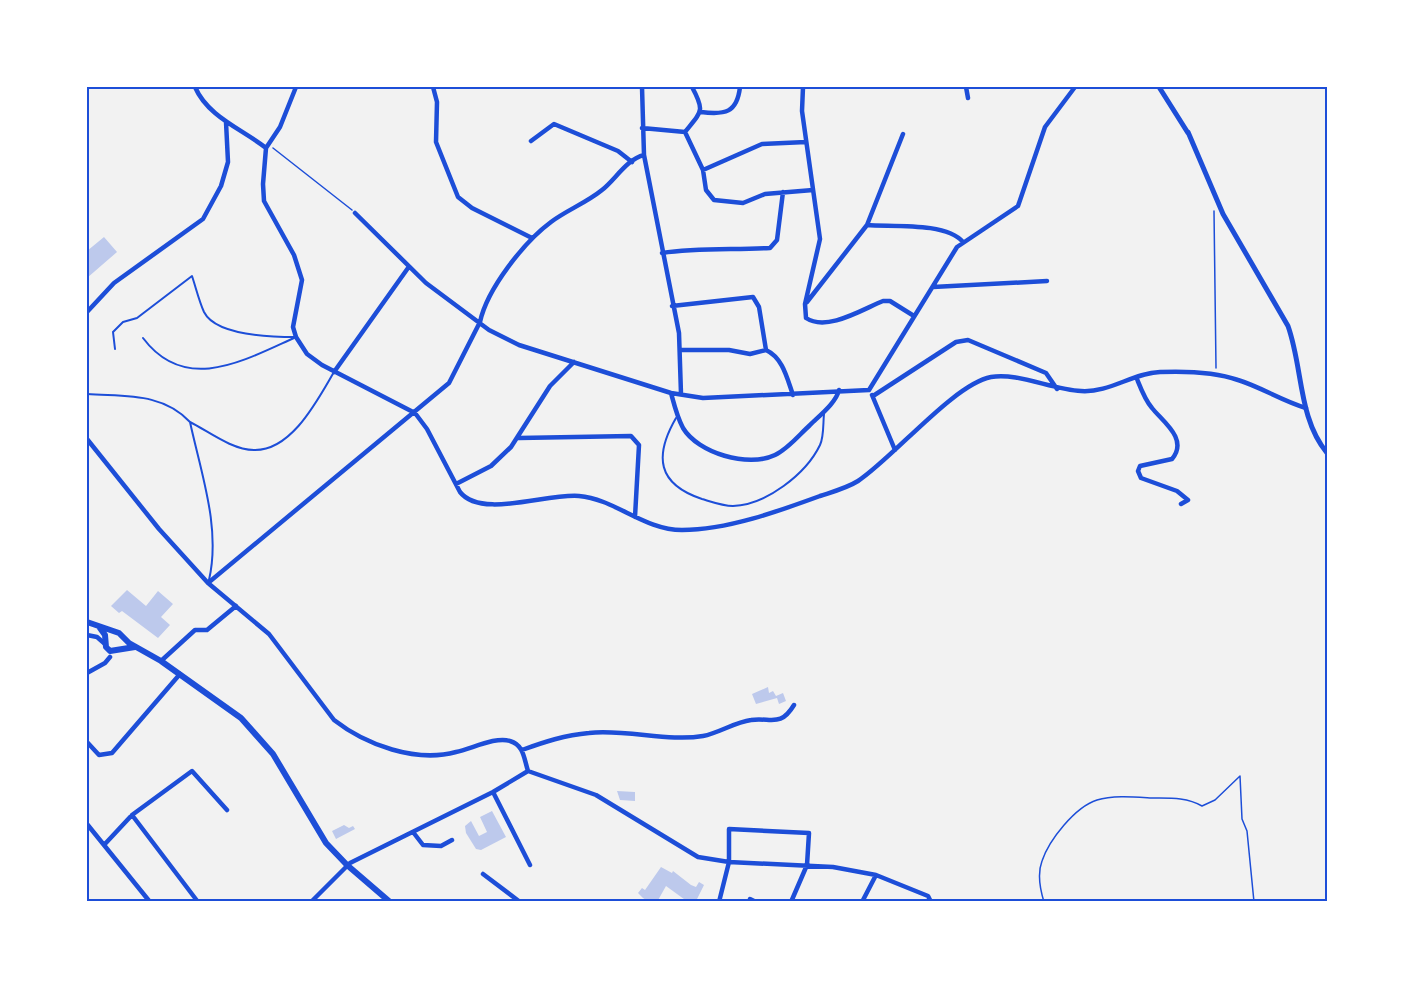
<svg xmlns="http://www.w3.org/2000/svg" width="1414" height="989" font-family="Arial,sans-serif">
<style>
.building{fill:#bdc9ec}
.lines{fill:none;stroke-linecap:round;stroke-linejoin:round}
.path{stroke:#1d4ed8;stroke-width:1.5}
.service{stroke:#1d4ed8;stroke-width:2}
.minor{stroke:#1d4ed8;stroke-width:4.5}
.tertiary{stroke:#1d4ed8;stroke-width:5}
.secondary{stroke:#1d4ed8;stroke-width:6}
.neatline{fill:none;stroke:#1d4ed8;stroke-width:2}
</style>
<rect width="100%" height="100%" fill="#f2f2f2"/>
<path class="building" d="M 104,237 L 117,252 L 87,278 L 87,251 Z
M 127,590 L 146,606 L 158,591 L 173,604 L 161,617 L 170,625 L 158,638 L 122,611 L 119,613 L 111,606 Z
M 768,687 L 769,693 L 773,691 L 776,696 L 783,693 L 786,701 L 779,704 L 777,698 L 756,704 L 752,694 Z
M 617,791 L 635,792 L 635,801 L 620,800 Z
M 492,811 L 506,837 L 481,850 L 476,849 L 466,833 L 465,826 L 471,821 L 479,836 L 487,832 L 480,817 Z
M 344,825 L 349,828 L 353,826 L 355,829 L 336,839 L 332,831 Z
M 661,867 L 672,873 L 673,871 L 691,885 L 696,887 L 699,882 L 704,885 L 697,899 L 701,902 L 688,902 L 666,886 L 657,902 L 649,902 L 643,898 L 638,893 L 642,888 L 645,890 Z"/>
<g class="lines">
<path class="path" d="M 273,148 L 352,210
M 1214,211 L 1216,368
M 938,900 L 950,902
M 1044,902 C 1040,889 1037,874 1042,861 C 1049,840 1075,807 1097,800 C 1113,795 1135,797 1152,798 C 1170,798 1187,797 1202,806 L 1215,800 L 1240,776 L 1242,819 L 1247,831 L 1254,902"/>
<path class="service" d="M 143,338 C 185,394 243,361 294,338
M 115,349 L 113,332 L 123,322 L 137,318 L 192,276 C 196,288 199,301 204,312 C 216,336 273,337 296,337
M 87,394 C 124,397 162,392 190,422 C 201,473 221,528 209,580
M 676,418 C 654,456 657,484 702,499 C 712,502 723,506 733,506 C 766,505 806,474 820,445 C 824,437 823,423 824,414
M 190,422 C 208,431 232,450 254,450 C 292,451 318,399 334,372"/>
<path class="minor" d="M 195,87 C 208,117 242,129 266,148
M 296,87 L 280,127 L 266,148 L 263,184 L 264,201 L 294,255 L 302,280 L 293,327 L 296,337 L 307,354 L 322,365 L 415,413 L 427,429 L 460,492 C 481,519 547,493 579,496 C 615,499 644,530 682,530 C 727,530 779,511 820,496 C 832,492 847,488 858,481 C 893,458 954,384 991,377 C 1017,372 1053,390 1081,391 C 1109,393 1133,373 1160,372 C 1185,371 1215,372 1238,380 C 1261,387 1282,401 1306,408
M 433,87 L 437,102 L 436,142 L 458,197 L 472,208 L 532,238
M 642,87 L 644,155 L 679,333 L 681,394
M 803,87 L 802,111 L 820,239 L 805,304 L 806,318 C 827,332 863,309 883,301 L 890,301 L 914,316
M 966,87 L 968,98
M 701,112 C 725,115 737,113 740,87
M 642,128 L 685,132 L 703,170 L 706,190 L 714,200 L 743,203 L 765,194 L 813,190
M 685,132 C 702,111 705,111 692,87
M 531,141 L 554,124 L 618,151 L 632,162
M 703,170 L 762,144 L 806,142
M 355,213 L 426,283 L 489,330 L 519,345 L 671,393 L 703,398 L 869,390
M 867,225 L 903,134
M 662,253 C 697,248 734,250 770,248 L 777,240 L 783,192
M 933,287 L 1047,281
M 807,302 L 867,225 C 892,227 946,222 963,242
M 672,306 L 753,297 L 759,307 L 766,350 C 783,358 787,378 793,395
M 87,312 L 114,283 L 203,219 L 221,186 L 228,162 L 226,122
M 681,350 L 729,350 L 750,354 L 766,350
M 334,372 L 408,268
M 1137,379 C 1141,389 1145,400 1152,408 C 1162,421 1189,439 1172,459 L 1140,466 L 1138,471 L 1141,478 L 1177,491 L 1188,500 L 1181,504
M 869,390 L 957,247 L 1018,206 L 1045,127 L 1075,87
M 671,393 C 674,404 677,417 683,428 C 698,453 748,468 775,455 C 788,449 799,435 810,425 C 819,416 836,403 839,390
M 872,395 L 895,450
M 873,396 L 956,342 L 968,340 L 1046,373 L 1057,389
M 519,438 L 631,436 L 639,445 L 635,517
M 87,439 L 159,529 L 208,583 L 269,634 L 334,720 C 366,745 416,763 456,752 C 471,749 496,736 510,741 C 524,745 524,759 528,771
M 456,484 L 491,466 L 511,447 L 550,386 L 574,362
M 208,583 L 449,383 L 480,322 C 487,289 524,242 551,222 C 567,210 586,203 602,190 C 615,180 627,159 644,155
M 87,635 L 97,637 L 105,644
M 161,661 L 195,630 L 207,630 L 236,606
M 87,673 L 105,663 L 110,657
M 87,742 L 99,755 L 112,753 L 180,674
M 522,750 C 544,742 565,735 589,733 C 626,729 669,742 703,736 C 719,733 735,722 751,720 C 771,717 780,728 794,705
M 528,771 L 596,795 L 698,857 L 729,862 L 833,867 L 876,875 L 928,896 L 931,902
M 493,792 L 530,865
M 132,815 L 198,902
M 87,824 L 150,902
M 413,832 L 423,845 L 441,846 L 452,840
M 104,845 L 132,815 L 192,771 L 227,810
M 483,874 L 520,902
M 750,899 L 756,902
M 311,902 L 350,863 L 493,792 L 528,771
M 719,902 L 729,862 L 729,829 L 809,833 L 807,865 L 791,902
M 862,902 L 876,875"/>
<path class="tertiary" d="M 1159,87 L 1188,133
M 1188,132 L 1223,214 L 1288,326 C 1303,368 1298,418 1327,453"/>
<path class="secondary" d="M 87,622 L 119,633 L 129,643 L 161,661 L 241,718 L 273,754 L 326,843 L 347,865 L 390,902
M 100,628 L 105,635 L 106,647 L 110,651 L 135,647"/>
</g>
<rect width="1414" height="989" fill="none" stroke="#ffffff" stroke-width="177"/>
<rect x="88" y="88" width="1238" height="812" class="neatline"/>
</svg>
